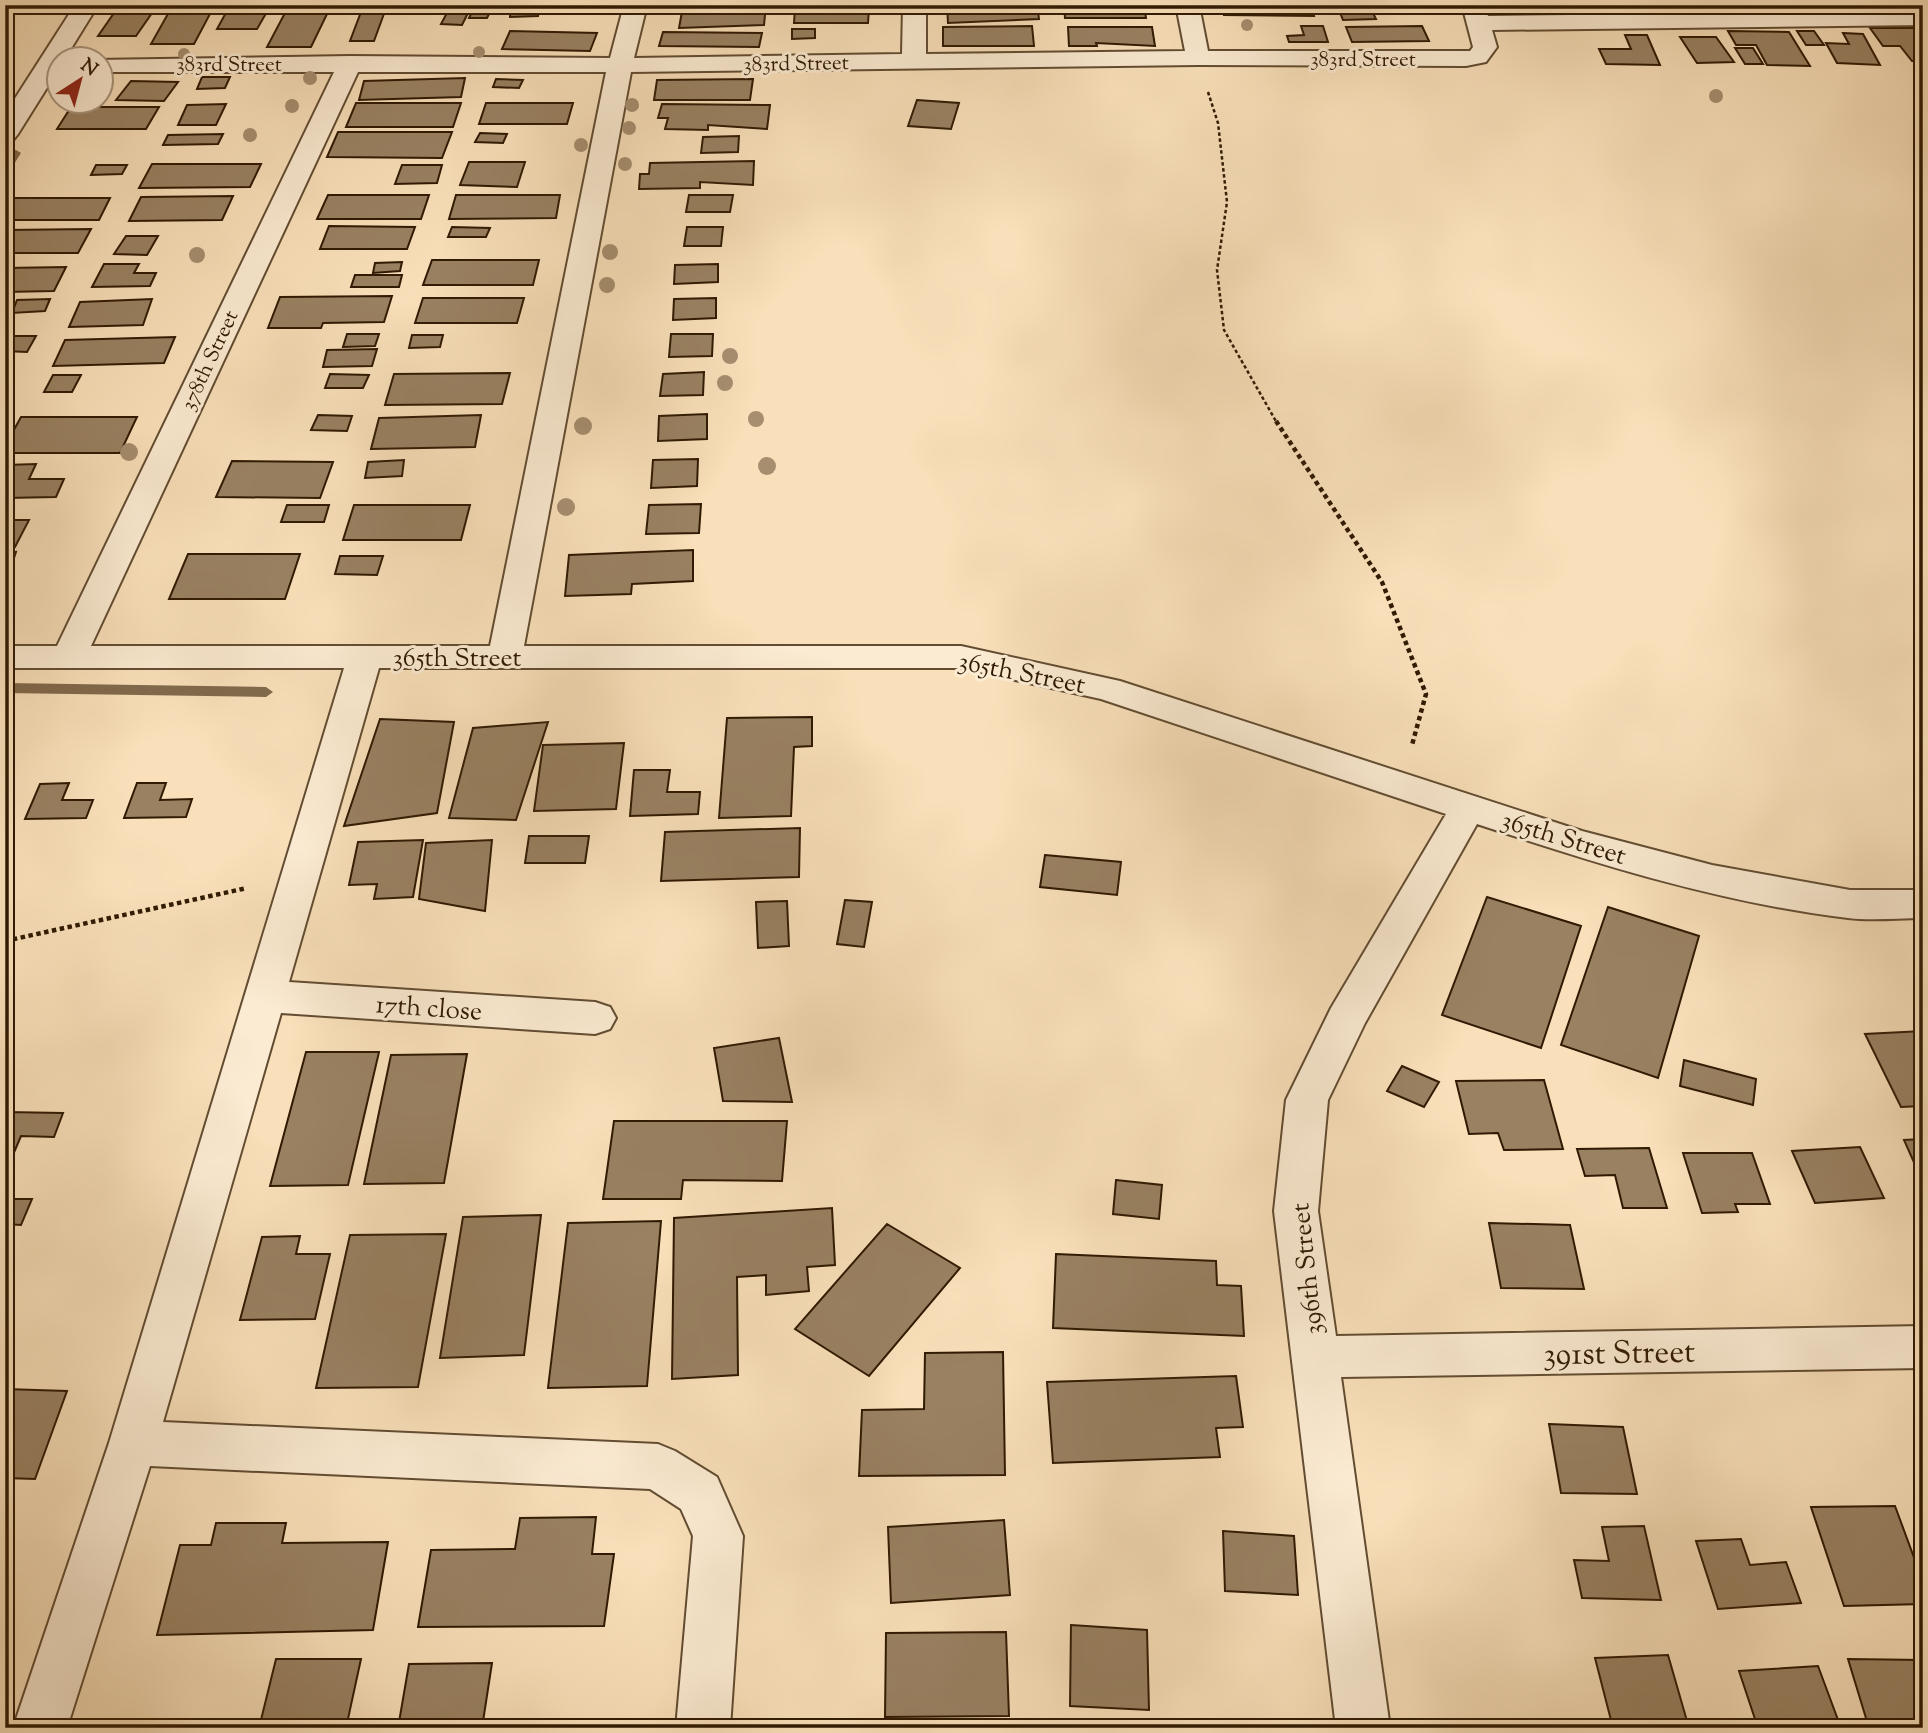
<svg xmlns="http://www.w3.org/2000/svg" width="1928" height="1733" font-family="'Sorts Mill Goudy',serif">
<style>
.lines{fill:none;stroke-linecap:round;stroke-linejoin:round}
.stream{fill:#80694c;fill-rule:evenodd}
.building{fill:#998162;stroke:#301a03;stroke-width:2}
.minor-casing{stroke:#624c31;stroke-width:4}
.path-far1{stroke:#301a03;stroke-width:2.5;stroke-dasharray:3.5 2.5;stroke-linecap:butt}
.path{stroke:#301a03;stroke-width:4.5;stroke-dasharray:4.5 3.5;stroke-linecap:butt}
.minor{fill:#fbebd2;fill-rule:evenodd}
.tree{fill:#a68e6f}
.labels{text-anchor:middle;stroke-width:6;stroke-linejoin:round;paint-order:stroke}
.far-street-label{font-size:21px;fill:#301a03;stroke:#fbebd2}
.street-label{font-size:26px;fill:#301a03;stroke:#fbebd2}
.near-street-label{font-size:32px;fill:#301a03;stroke:#fbebd2}
</style>
<rect width="100%" height="100%" fill="#f9e0ba"/>
<filter id="stains"><feTurbulence type="fractalNoise" baseFrequency=".00286" numOctaves="4"/><feColorMatrix values="0 0 0 0 .2 0 0 0 0 .09 0 0 0 0 .02 0 0 0 .5 -.17"/></filter>
<radialGradient id="worn" r=".72"><stop offset=".6" stop-color="#630" stop-opacity="0"/><stop offset="1" stop-color="#630" stop-opacity=".3"/></radialGradient>
<g class="lines">
<path class="stream" d="M 16,150 L 21,153 L 9,172 L 5,173 L 5,161 L 12,151 Z
M 5,683 L 266,687 L 273,692 L 266,697 L 5,693 Z"/>
</g>
<path class="building" d="M 766,5 L 764,25 L 679,28 L 683,6 Z
M 947,5 L 1037,5 L 1039,19 L 948,23 Z
M 1064,5 L 1144,5 L 1146,18 L 1065,18 Z
M 1223,5 L 1311,5 L 1314,16 L 1224,15 Z
M 1337,5 L 1384,5 L 1387,11 L 1372,11 L 1376,19 L 1343,20 Z
M 539,7 L 538,16 L 510,17 L 511,8 Z
M 795,8 L 869,8 L 868,23 L 794,23 Z
M 228,9 L 268,10 L 257,29 L 217,29 Z
M 473,10 L 491,10 L 487,18 L 469,18 Z
M 286,11 L 328,12 L 311,47 L 267,47 Z
M 385,11 L 374,41 L 350,41 L 361,12 Z
M 448,11 L 469,11 L 462,25 L 441,24 Z
M 169,12 L 211,12 L 194,44 L 151,44 Z
M 114,13 L 152,13 L 136,36 L 98,36 Z
M 1032,26 L 1034,46 L 943,46 L 943,27 Z
M 1301,26 L 1323,26 L 1328,42 L 1289,42 L 1287,36 L 1304,35 Z
M 1422,26 L 1429,41 L 1352,42 L 1346,27 Z
M 1068,27 L 1152,27 L 1155,46 L 1096,43 L 1097,46 L 1069,46 Z
M 1870,28 L 1923,28 L 1923,61 L 1912,61 L 1900,46 L 1883,46 Z
M 792,29 L 815,29 L 815,38 L 792,39 Z
M 510,31 L 597,33 L 590,51 L 502,49 Z
M 1728,31 L 1789,32 L 1810,66 L 1767,65 L 1756,45 L 1736,45 Z
M 1797,31 L 1814,31 L 1824,45 L 1806,45 Z
M 663,32 L 762,33 L 759,47 L 659,46 Z
M 1843,33 L 1863,34 L 1880,65 L 1837,63 L 1826,43 L 1849,44 Z
M 1625,35 L 1647,35 L 1660,65 L 1606,64 L 1599,49 L 1631,49 Z
M 1680,37 L 1716,37 L 1734,62 L 1697,63 Z
M 1735,48 L 1753,48 L 1763,64 L 1745,64 Z
M 202,77 L 230,77 L 225,88 L 197,89 Z
M 465,78 L 461,97 L 359,100 L 364,81 Z
M 496,79 L 523,80 L 519,88 L 493,87 Z
M 753,79 L 750,100 L 654,100 L 657,80 Z
M 131,81 L 178,82 L 164,101 L 116,100 Z
M 917,100 L 959,103 L 951,129 L 908,126 Z
M 356,103 L 461,103 L 453,127 L 346,127 Z
M 486,103 L 573,103 L 567,124 L 479,124 Z
M 226,104 L 216,125 L 178,125 L 187,105 Z
M 662,104 L 770,105 L 767,129 L 708,125 L 708,130 L 665,129 L 668,118 L 658,118 Z
M 71,107 L 159,107 L 146,129 L 57,129 Z
M 338,132 L 452,132 L 442,158 L 327,157 Z
M 480,133 L 507,134 L 503,143 L 475,142 Z
M 223,134 L 218,144 L 163,145 L 168,135 Z
M 739,136 L 738,152 L 701,153 L 703,137 Z
M 754,161 L 753,185 L 700,182 L 700,188 L 639,189 L 640,174 L 649,174 L 650,163 Z
M 469,162 L 525,162 L 517,187 L 460,185 Z
M 152,164 L 261,164 L 250,187 L 139,188 Z
M 96,165 L 127,165 L 122,174 L 91,175 Z
M 402,165 L 442,165 L 437,183 L 395,184 Z
M 328,195 L 429,195 L 421,219 L 317,219 Z
M 456,195 L 560,195 L 556,218 L 449,219 Z
M 689,195 L 733,195 L 730,212 L 686,212 Z
M 233,196 L 222,220 L 129,221 L 141,197 Z
M 110,198 L 99,220 L 5,220 L 6,198 Z
M 329,226 L 415,227 L 407,249 L 320,249 Z
M 452,227 L 490,228 L 486,237 L 448,237 Z
M 687,227 L 723,227 L 721,246 L 684,246 Z
M 91,229 L 78,253 L 5,253 L 5,230 Z
M 126,236 L 158,236 L 147,255 L 114,254 Z
M 432,260 L 539,260 L 533,285 L 423,285 Z
M 402,262 L 400,271 L 373,273 L 375,263 Z
M 104,264 L 139,264 L 134,273 L 156,273 L 150,286 L 92,287 Z
M 718,264 L 718,282 L 674,284 L 675,265 Z
M 66,267 L 54,291 L 5,292 L 5,268 Z
M 355,275 L 402,275 L 399,287 L 351,287 Z
M 392,296 L 384,322 L 323,323 L 321,328 L 268,328 L 280,297 Z
M 423,298 L 524,298 L 517,323 L 415,323 Z
M 716,298 L 716,318 L 673,320 L 674,299 Z
M 50,299 L 45,311 L 12,313 L 17,300 Z
M 152,299 L 143,325 L 69,327 L 80,302 Z
M 347,334 L 379,334 L 375,346 L 343,347 Z
M 671,334 L 713,334 L 712,356 L 669,357 Z
M 412,335 L 443,335 L 440,347 L 409,348 Z
M 5,336 L 36,336 L 27,352 L 5,351 Z
M 175,337 L 164,363 L 53,366 L 65,340 Z
M 377,349 L 372,366 L 323,367 L 327,350 Z
M 704,372 L 703,395 L 660,396 L 663,374 Z
M 510,373 L 502,404 L 385,405 L 394,374 Z
M 330,374 L 369,375 L 363,388 L 325,388 Z
M 53,375 L 81,375 L 72,392 L 44,392 Z
M 707,414 L 707,439 L 658,441 L 659,416 Z
M 318,415 L 352,416 L 347,431 L 311,430 Z
M 481,415 L 475,447 L 371,449 L 379,418 Z
M 21,417 L 137,417 L 120,453 L 5,453 L 5,446 Z
M 698,459 L 697,486 L 651,488 L 653,460 Z
M 404,460 L 402,476 L 365,478 L 368,462 Z
M 232,461 L 333,462 L 320,498 L 216,497 Z
M 36,464 L 29,479 L 64,479 L 56,497 L 5,498 L 5,465 Z
M 701,504 L 699,533 L 646,534 L 649,505 Z
M 287,505 L 329,505 L 324,522 L 281,522 Z
M 354,505 L 470,505 L 461,540 L 343,540 Z
M 5,520 L 29,520 L 15,547 L 5,547 Z
M 693,550 L 693,581 L 632,584 L 631,594 L 565,596 L 569,555 Z
M 16,552 L 9,573 L 5,573 L 5,553 Z
M 188,554 L 300,554 L 285,599 L 169,599 Z
M 340,556 L 383,556 L 377,575 L 335,574 Z
M 812,717 L 812,746 L 794,747 L 791,816 L 719,818 L 727,718 Z
M 380,719 L 454,722 L 437,813 L 344,826 Z
M 548,722 L 516,820 L 449,818 L 473,728 Z
M 624,743 L 616,809 L 534,811 L 543,745 Z
M 634,770 L 670,770 L 667,792 L 700,792 L 698,814 L 630,816 Z
M 69,783 L 62,800 L 93,800 L 86,818 L 25,819 L 40,784 Z
M 137,783 L 166,783 L 160,800 L 192,799 L 186,817 L 124,818 Z
M 800,828 L 799,877 L 661,881 L 665,832 Z
M 529,836 L 589,836 L 585,863 L 525,863 Z
M 423,840 L 413,897 L 374,899 L 377,884 L 349,885 L 358,842 Z
M 492,840 L 485,911 L 419,899 L 426,843 Z
M 1045,855 L 1121,862 L 1117,895 L 1040,887 Z
M 1487,897 L 1581,926 L 1541,1048 L 1442,1015 Z
M 845,900 L 872,902 L 864,947 L 837,944 Z
M 787,901 L 789,946 L 758,948 L 756,902 Z
M 1608,907 L 1699,936 L 1658,1078 L 1561,1045 Z
M 1923,1031 L 1923,1106 L 1901,1107 L 1865,1034 Z
M 779,1038 L 792,1102 L 723,1101 L 714,1048 Z
M 306,1052 L 379,1052 L 348,1185 L 270,1186 Z
M 467,1054 L 444,1183 L 364,1184 L 391,1055 Z
M 1684,1060 L 1756,1079 L 1753,1105 L 1680,1086 Z
M 1402,1066 L 1439,1082 L 1424,1107 L 1387,1091 Z
M 1544,1080 L 1563,1149 L 1504,1150 L 1498,1133 L 1469,1134 L 1456,1081 Z
M 5,1112 L 63,1113 L 54,1137 L 21,1136 L 10,1162 L 5,1162 Z
M 614,1121 L 787,1121 L 782,1181 L 683,1180 L 681,1199 L 603,1199 Z
M 1923,1139 L 1923,1167 L 1916,1167 L 1904,1140 Z
M 1860,1147 L 1884,1198 L 1815,1203 L 1792,1151 Z
M 1649,1148 L 1667,1208 L 1623,1208 L 1615,1175 L 1585,1176 L 1577,1149 Z
M 1683,1153 L 1752,1153 L 1770,1204 L 1735,1204 L 1738,1212 L 1702,1213 Z
M 1116,1180 L 1162,1185 L 1159,1219 L 1113,1214 Z
M 5,1199 L 32,1199 L 21,1225 L 5,1224 Z
M 832,1208 L 835,1265 L 807,1267 L 809,1291 L 766,1295 L 766,1275 L 737,1277 L 738,1375 L 672,1379 L 674,1218 Z
M 541,1215 L 524,1355 L 440,1358 L 463,1217 Z
M 661,1221 L 647,1386 L 548,1388 L 568,1223 Z
M 1489,1223 L 1570,1225 L 1584,1289 L 1501,1288 Z
M 887,1224 L 960,1268 L 869,1376 L 795,1329 Z
M 446,1234 L 418,1387 L 316,1388 L 350,1235 Z
M 300,1236 L 296,1254 L 330,1254 L 315,1319 L 240,1320 L 262,1237 Z
M 1056,1254 L 1216,1261 L 1217,1285 L 1241,1286 L 1244,1336 L 1053,1328 Z
M 1003,1352 L 1005,1475 L 859,1476 L 862,1410 L 924,1409 L 925,1353 Z
M 1236,1376 L 1243,1427 L 1216,1428 L 1220,1457 L 1053,1463 L 1047,1382 Z
M 5,1389 L 67,1391 L 35,1479 L 5,1478 Z
M 1549,1424 L 1623,1427 L 1637,1494 L 1561,1493 Z
M 1895,1506 L 1923,1582 L 1923,1604 L 1844,1606 L 1811,1507 Z
M 596,1517 L 592,1554 L 614,1554 L 604,1626 L 418,1627 L 431,1550 L 515,1549 L 520,1518 Z
M 1004,1520 L 1010,1595 L 891,1603 L 888,1527 Z
M 216,1523 L 286,1523 L 282,1543 L 388,1542 L 373,1630 L 157,1635 L 180,1545 L 211,1545 Z
M 1644,1526 L 1661,1600 L 1582,1598 L 1574,1560 L 1609,1561 L 1602,1527 Z
M 1223,1531 L 1294,1536 L 1298,1595 L 1225,1591 Z
M 1741,1539 L 1750,1565 L 1786,1562 L 1801,1603 L 1718,1609 L 1696,1541 Z
M 1071,1625 L 1147,1630 L 1149,1710 L 1070,1706 Z
M 1006,1632 L 1009,1716 L 885,1717 L 886,1633 Z
M 1668,1655 L 1689,1728 L 1613,1728 L 1595,1658 Z
M 276,1659 L 361,1659 L 346,1728 L 259,1728 Z
M 1848,1659 L 1923,1660 L 1923,1728 L 1869,1728 Z
M 492,1663 L 482,1728 L 398,1728 L 409,1664 Z
M 1818,1666 L 1841,1728 L 1758,1728 L 1739,1671 Z"/>
<g class="lines">
<defs>
<path id="minor" d="M 75,5 L 98,5 L 64,60 L 60,60 L 60,67 L 18,134 L 14,139 L 5,142 L 5,114 Z
M 624,5 L 647,5 L 634,58 L 902,54 L 903,5 L 926,5 L 926,54 L 1185,51 L 1176,5 L 1199,5 L 1208,51 L 1470,51 L 1473,47 L 1462,5 L 1485,5 L 1488,16 L 1923,11 L 1923,25 L 1492,30 L 1497,47 L 1486,62 L 1466,66 L 1198,65 L 631,72 L 524,646 L 961,646 L 1120,681 L 1582,831 L 1712,865 L 1850,890 L 1923,890 L 1923,918 C 1898,918 1872,921 1848,918 C 1722,903 1598,864 1477,824 L 1365,1023 L 1328,1100 L 1318,1211 L 1336,1336 L 1923,1326 L 1923,1368 L 1341,1377 L 1390,1728 L 1336,1728 L 1274,1211 L 1286,1100 L 1331,1008 L 1446,814 L 1101,699 L 961,668 L 379,668 L 289,982 L 595,1002 L 610,1007 L 616,1018 L 610,1029 L 595,1034 L 281,1013 L 163,1422 L 658,1444 L 675,1451 L 717,1477 L 743,1536 L 730,1728 L 676,1728 L 693,1536 L 681,1509 L 650,1489 L 150,1466 L 67,1728 L 13,1728 L 109,1443 L 344,668 L 5,668 L 5,646 L 57,646 L 334,72 L 102,72 L 102,60 L 95,60 L 350,56 L 610,58 ZM 358,72 L 606,72 L 490,646 L 91,646 Z"/>
</defs>
<use href="#minor" class="minor-casing"/>
<path class="path-far1" d="M 1208,92 L 1218,123 L 1227,202 L 1217,270 L 1224,330 L 1277,423"/>
<path class="path" d="M 1276,421 L 1382,582 L 1426,694 L 1412,745
M 5,941 L 247,888"/>
<use href="#minor" class="minor"/>
</g>
<g class="tree">
<circle cx="1247" cy="25" r="6"/>
<circle cx="479" cy="52" r="6"/>
<circle cx="184" cy="54" r="6"/>
<circle cx="310" cy="78" r="7"/>
<circle cx="1716" cy="96" r="7"/>
<circle cx="632" cy="105" r="7"/>
<circle cx="292" cy="106" r="7"/>
<circle cx="629" cy="128" r="7"/>
<circle cx="250" cy="135" r="7"/>
<circle cx="581" cy="145" r="7"/>
<circle cx="625" cy="164" r="7"/>
<circle cx="610" cy="252" r="8"/>
<circle cx="197" cy="255" r="8"/>
<circle cx="607" cy="285" r="8"/>
<circle cx="730" cy="356" r="8"/>
<circle cx="725" cy="383" r="8"/>
<circle cx="756" cy="419" r="8"/>
<circle cx="583" cy="426" r="9"/>
<circle cx="129" cy="452" r="9"/>
<circle cx="767" cy="466" r="9"/>
<circle cx="566" cy="507" r="9"/>
</g>
<g class="labels">
<g class="far-street-label">
<text x="1363" y="66">383rd Street</text>
<text transform="translate(796 63) rotate(-1)" y="7">383rd Street</text>
<text x="229" y="71">383rd Street</text>
<text transform="translate(209 360) rotate(-65)" y="7">378th Street</text>
</g>
<g class="street-label">
<text x="457" y="666">365th Street</text>
<text transform="translate(1022 672) rotate(11)" y="9">365th Street</text>
<text transform="translate(1564 837) rotate(17)" y="9">365th Street</text>
<text transform="translate(429 1007) rotate(4)" y="9">17th close</text>
<text transform="translate(1306 1269) rotate(-96)" y="9">396th Street</text>
</g>
<g class="near-street-label">
<text transform="translate(1619 1352) rotate(-1)" y="11">391st Street</text>
</g>
</g>
<rect width="1928" height="1733" fill="none" stroke="#f9e0ba" stroke-width="28"/>
<rect x="7" y="7" width="1914" height="1719" fill="none" stroke="#301a03" stroke-width="3.5"/>
<rect x="14" y="14" width="1900" height="1705" fill="none" stroke="#301a03" stroke-width="2"/>
<g transform="translate(80 80) rotate(36)"><circle r="33" fill="#fbebd2" stroke="#aa977f" stroke-width="2"/>
<path d="M0-5L12 26L0 18L-12 26Z" fill="#8f2418"/>
<text y="-10" font-size="19" font-weight="bold" text-anchor="middle" fill="#301a03">N</text>
</g>
<rect width="100%" height="100%" filter="url(#stains)"/>
<rect width="100%" height="100%" fill="url(#worn)"/>
</svg>
